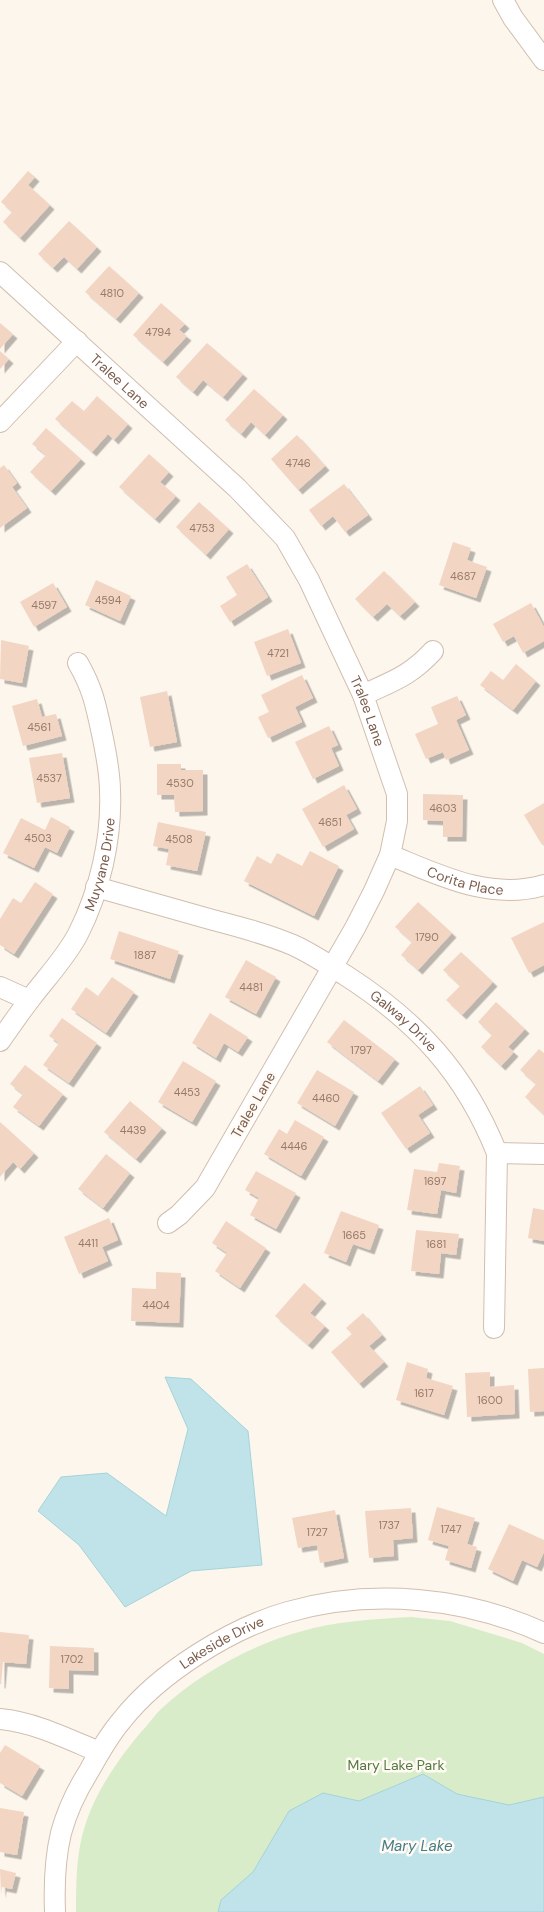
<svg xmlns="http://www.w3.org/2000/svg" width="544" height="1912" font-family="'DM Sans',sans-serif">
<style>
.green{fill:#d8ecc9}
.water{fill:#bfe3e8;stroke:#a5d3da}
.building{fill:#f3d5c3;filter:url(#shadow)}
.lines{fill:none;stroke-linecap:round;stroke-linejoin:round}
.street-casing{stroke:#d1beb0;stroke-width:22}
.street{stroke:#fff;stroke-width:20}
.labels{text-anchor:middle;stroke-width:5;stroke-linejoin:round;paint-order:stroke}
.number-label{font-size:11px;fill:#987a6a}
.street-label{font-size:14px;fill:#7a5c4d;stroke:#fffaf3}
.park-label{font-size:14px;fill:#537a41;stroke:#fffaf3}
.water-label{font-size:15px;font-style:italic;fill:#437c86;stroke:#fffaf3}
</style>
<defs>
<filter id="shadow"><feDropShadow dx="4.5" dy="4.5" stdDeviation="0" flood-color="#0004"/></filter>
</defs>
<rect width="100%" height="100%" fill="#fdf6ec"/>
<path class="green" d="M 411,1617 L 450,1621 L 522,1643 L 544,1654 L 544,1912 L 76,1912 C 76,1885 76,1855 84,1829 C 95,1792 117,1761 141,1732 C 148,1725 154,1716 161,1709 C 197,1675 251,1645 299,1632 C 335,1621 374,1619 411,1617 Z"/>
<path class="water" d="M 165,1377 L 191,1379 L 248,1431 L 262,1565 L 191,1571 L 125,1607 L 79,1545 L 38,1511 L 61,1477 L 107,1473 L 166,1516 L 188,1429 Z
M 423,1774 L 457,1794 L 509,1805 L 544,1797 L 544,1912 L 218,1912 L 221,1900 L 253,1872 L 289,1811 L 323,1793 L 359,1801 Z"/>
<path class="building" d="M 28,171 L 35,177 L 28,185 L 50,205 L 20,238 L 3,222 L 12,212 L 1,202 Z
M 69,221 L 97,247 L 77,269 L 64,257 L 53,268 L 38,254 Z
M 109,266 L 139,293 L 116,319 L 85,292 Z
M 161,303 L 185,324 L 179,330 L 187,336 L 163,362 L 133,335 Z
M 0,323 L 13,334 L 0,349 Z
M 207,343 L 243,374 L 223,397 L 203,380 L 193,392 L 176,377 Z
M 0,351 L 9,359 L 0,369 Z
M 254,389 L 283,415 L 265,435 L 251,422 L 241,434 L 225,420 Z
M 97,396 L 128,424 L 114,440 L 108,434 L 92,452 L 55,419 L 72,401 L 84,411 Z
M 46,428 L 81,459 L 51,491 L 30,472 L 46,455 L 32,444 Z
M 297,435 L 325,466 L 298,490 L 271,459 Z
M 149,454 L 169,472 L 160,482 L 176,496 L 155,519 L 119,487 Z
M 4,465 L 17,483 L 12,487 L 27,508 L 0,528 L 0,468 Z
M 344,484 L 368,515 L 345,532 L 333,516 L 321,526 L 309,510 Z
M 199,502 L 229,529 L 206,555 L 176,527 Z
M 453,542 L 471,548 L 467,560 L 487,567 L 476,598 L 439,585 Z
M 247,564 L 268,597 L 230,622 L 220,606 L 237,595 L 226,577 Z
M 384,571 L 415,602 L 400,616 L 387,604 L 373,617 L 355,599 Z
M 96,580 L 131,596 L 120,621 L 85,605 Z
M 53,583 L 67,607 L 34,627 L 20,602 Z
M 531,603 L 544,627 L 544,641 L 523,653 L 514,636 L 503,642 L 493,624 Z
M 288,629 L 301,663 L 267,676 L 254,642 Z
M 1,640 L 29,646 L 22,683 L 0,679 Z
M 516,664 L 536,681 L 513,710 L 480,685 L 491,671 L 503,680 Z
M 302,675 L 313,698 L 295,707 L 302,722 L 268,738 L 258,717 L 269,712 L 261,695 Z
M 167,691 L 177,742 L 150,747 L 140,697 Z
M 457,696 L 466,715 L 456,720 L 469,750 L 446,760 L 443,752 L 426,759 L 415,734 L 438,724 L 431,707 Z
M 37,699 L 42,717 L 56,714 L 62,736 L 23,746 L 12,706 Z
M 329,726 L 338,745 L 331,748 L 339,766 L 313,779 L 295,742 Z
M 62,753 L 70,798 L 37,803 L 29,758 Z
M 157,764 L 181,764 L 181,770 L 203,770 L 203,811 L 175,812 L 174,795 L 157,795 Z
M 344,785 L 357,809 L 346,815 L 354,829 L 323,847 L 302,809 Z
M 423,794 L 463,795 L 462,837 L 443,837 L 443,821 L 423,820 Z
M 544,803 L 544,843 L 542,845 L 524,815 Z
M 51,817 L 70,827 L 57,853 L 45,847 L 34,868 L 3,853 L 21,818 L 45,830 Z
M 158,822 L 206,832 L 197,871 L 166,865 L 169,849 L 153,846 Z
M 310,851 L 339,866 L 314,916 L 244,881 L 257,856 L 271,864 L 277,853 L 302,866 Z
M 35,882 L 53,894 L 14,954 L 0,945 L 0,919 L 13,898 L 21,903 Z
M 418,902 L 452,933 L 418,970 L 401,955 L 412,942 L 395,927 Z
M 544,922 L 544,965 L 529,973 L 511,938 Z
M 119,931 L 179,951 L 170,979 L 110,959 Z
M 461,952 L 493,982 L 462,1015 L 446,1000 L 460,986 L 443,970 Z
M 246,960 L 276,977 L 256,1014 L 225,997 Z
M 112,977 L 134,992 L 106,1033 L 71,1009 L 86,987 L 98,996 Z
M 496,1002 L 525,1029 L 508,1047 L 514,1052 L 501,1066 L 481,1047 L 492,1035 L 478,1022 Z
M 210,1013 L 248,1037 L 238,1052 L 224,1043 L 216,1058 L 192,1043 Z
M 62,1018 L 97,1043 L 69,1083 L 43,1065 L 59,1043 L 49,1036 Z
M 344,1020 L 395,1059 L 378,1081 L 327,1042 Z
M 539,1049 L 544,1053 L 544,1115 L 525,1097 L 536,1084 L 520,1070 Z
M 183,1061 L 216,1081 L 192,1122 L 158,1102 Z
M 25,1065 L 63,1094 L 39,1126 L 13,1107 L 23,1094 L 10,1084 Z
M 317,1070 L 354,1092 L 335,1126 L 297,1103 Z
M 420,1086 L 433,1105 L 418,1115 L 430,1133 L 406,1149 L 381,1113 Z
M 130,1101 L 162,1128 L 136,1159 L 104,1132 Z
M 295,1120 L 324,1137 L 301,1176 L 264,1154 L 279,1129 L 287,1134 Z
M 0,1122 L 34,1153 L 20,1169 L 13,1162 L 0,1177 Z
M 106,1154 L 130,1173 L 103,1208 L 78,1189 Z
M 439,1163 L 460,1166 L 456,1193 L 441,1190 L 437,1214 L 407,1210 L 414,1169 L 437,1172 Z
M 256,1171 L 296,1193 L 276,1229 L 250,1215 L 259,1198 L 245,1190 Z
M 533,1208 L 544,1210 L 544,1241 L 528,1238 Z
M 341,1211 L 379,1225 L 370,1250 L 353,1244 L 346,1262 L 324,1253 Z
M 109,1218 L 118,1240 L 102,1247 L 108,1261 L 79,1274 L 64,1237 Z
M 226,1221 L 266,1248 L 240,1288 L 215,1271 L 227,1253 L 212,1243 Z
M 416,1230 L 459,1234 L 456,1255 L 441,1253 L 439,1274 L 411,1271 Z
M 156,1272 L 181,1273 L 179,1323 L 131,1321 L 132,1288 L 156,1289 Z
M 304,1283 L 322,1299 L 310,1313 L 325,1326 L 308,1345 L 275,1316 Z
M 363,1313 L 382,1335 L 369,1346 L 384,1362 L 359,1384 L 331,1352 L 352,1334 L 346,1328 Z
M 407,1362 L 428,1369 L 426,1378 L 453,1386 L 444,1415 L 396,1400 Z
M 544,1368 L 544,1411 L 530,1412 L 528,1369 Z
M 490,1372 L 490,1387 L 514,1385 L 515,1414 L 467,1417 L 465,1373 Z
M 437,1507 L 475,1518 L 467,1544 L 477,1547 L 471,1568 L 445,1560 L 449,1546 L 428,1540 Z
M 411,1508 L 413,1538 L 393,1540 L 394,1556 L 369,1558 L 365,1511 Z
M 335,1510 L 344,1558 L 320,1563 L 317,1545 L 298,1548 L 292,1518 Z
M 509,1524 L 544,1540 L 544,1552 L 537,1567 L 522,1560 L 513,1581 L 488,1569 Z
M 0,1632 L 29,1635 L 26,1664 L 3,1662 L 1,1684 L 0,1684 Z
M 50,1646 L 94,1648 L 94,1671 L 69,1670 L 69,1689 L 49,1688 Z
M 5,1745 L 40,1766 L 22,1796 L 0,1783 L 0,1753 Z
M 0,1808 L 24,1812 L 17,1855 L 0,1852 Z
M 0,1869 L 16,1873 L 12,1889 L 2,1887 L 1,1894 Z"/>
<g class="lines">
<defs>
<g id="street">
<path d="M 503,0 L 513,18 L 544,60"/>
<path id="s1" d="M 0,272 L 237,488 L 285,538 L 309,580 L 363,695 L 397,794 L 397,821 L 390,855 L 374,891 L 355,928 L 205,1188 L 179,1215 L 168,1223"/>
<path d="M 0,422 L 77,341"/>
<path d="M 363,695 C 393,681 410,676 433,651"/>
<path id="s2" d="M 390,855 C 439,875 490,901 544,885"/>
<path id="s3" d="M 96,887 C 135,898 174,909 213,920 C 240,927 267,934 293,945 C 311,953 328,965 345,975 C 417,1021 465,1073 497,1153 L 494,1328"/>
<path d="M 0,987 L 29,1000"/>
<path id="s4" d="M 0,1041 C 10,1027 20,1012 31,998 C 47,977 66,957 78,934 C 100,891 112,838 110,791 C 110,772 106,753 102,734 C 96,706 93,689 78,663"/>
<path d="M 497,1153 L 544,1154"/>
<path d="M 0,1719 C 34,1722 68,1739 99,1752"/>
<path id="s5" d="M 55,1912 C 54,1886 55,1858 61,1833 C 67,1811 77,1790 89,1771 C 99,1753 109,1735 122,1720 C 159,1673 231,1628 288,1612 C 372,1588 465,1597 544,1633"/>
</g>
</defs>
<use href="#street" class="street-casing"/>
<use href="#street" class="street"/>
</g>
<g class="labels">
<g class="number-label">
<text x="112" y="297">4810</text>
<text x="158" y="336">4794</text>
<text x="298" y="467">4746</text>
<text x="202" y="532">4753</text>
<text x="463" y="580">4687</text>
<text x="108" y="604">4594</text>
<text x="44" y="609">4597</text>
<text x="278" y="657">4721</text>
<text x="39" y="731">4561</text>
<text x="49" y="782">4537</text>
<text x="180" y="787">4530</text>
<text x="443" y="812">4603</text>
<text x="330" y="826">4651</text>
<text x="38" y="842">4503</text>
<text x="179" y="843">4508</text>
<text x="427" y="941">1790</text>
<text x="145" y="959">1887</text>
<text x="251" y="991">4481</text>
<text x="361" y="1054">1797</text>
<text x="187" y="1096">4453</text>
<text x="326" y="1102">4460</text>
<text x="133" y="1134">4439</text>
<text x="294" y="1150">4446</text>
<text x="435" y="1185">1697</text>
<text x="354" y="1239">1665</text>
<text x="88" y="1247">4411</text>
<text x="436" y="1248">1681</text>
<text x="156" y="1309">4404</text>
<text x="424" y="1397">1617</text>
<text x="490" y="1404">1600</text>
<text x="389" y="1529">1737</text>
<text x="451" y="1533">1747</text>
<text x="317" y="1536">1727</text>
<text x="72" y="1663">1702</text>
</g>
<g class="street-label">
<text dy="5" stroke="none"><textPath href="#s1" startOffset="162">Tralee Lane</textPath></text>
<text dy="5" stroke="none"><textPath href="#s1" startOffset="582">Tralee Lane</textPath></text>
<text dy="5" stroke="none"><textPath href="#s4" startOffset="206">Muyvane Drive</textPath></text>
<text dy="5" stroke="none"><textPath href="#s2" startOffset="80">Corita Place</textPath></text>
<text dy="5" stroke="none"><textPath href="#s3" startOffset="340">Galway Drive</textPath></text>
<text transform="translate(253 1105) rotate(-60)" y="5">Tralee Lane</text>
<text dy="5" stroke="none"><textPath href="#s5" startOffset="336">Lakeside Drive</textPath></text>
</g>
<g class="park-label">
<text x="396" y="1770">Mary Lake Park</text>
</g>
<g class="water-label">
<text x="417" y="1851">Mary Lake</text>
</g>
</g>
</svg>
